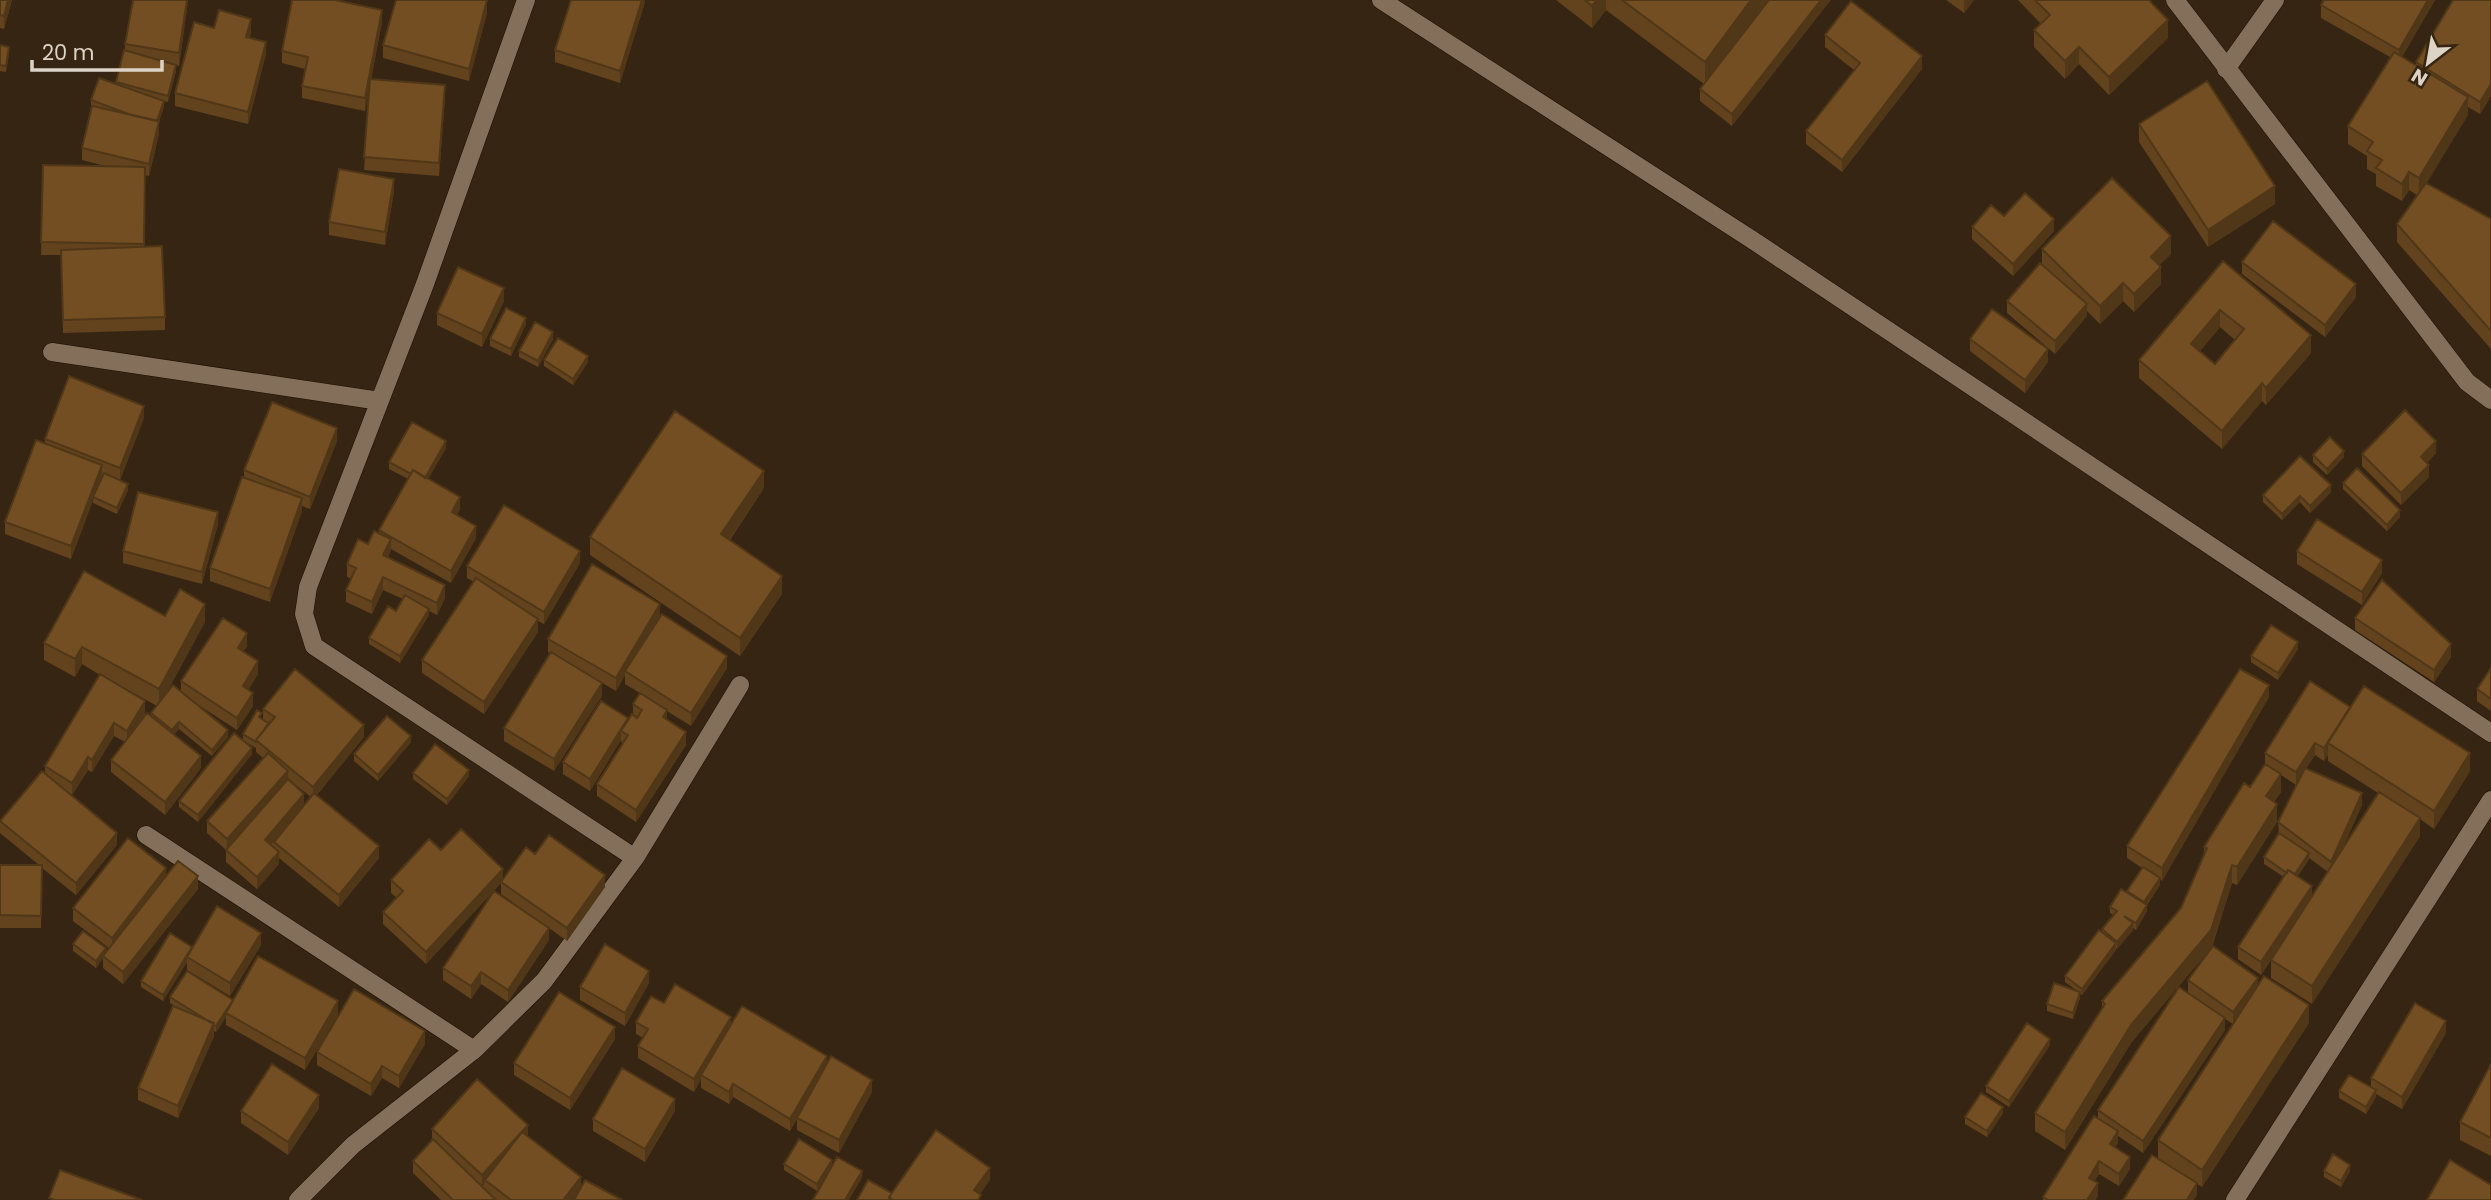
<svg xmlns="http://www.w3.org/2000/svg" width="2491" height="1200" font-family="Poppins,sans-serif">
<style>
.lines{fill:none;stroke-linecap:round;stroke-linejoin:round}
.minor-casing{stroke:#1d0e00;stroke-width:19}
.minor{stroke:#836f5a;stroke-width:18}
.wall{fill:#62431d;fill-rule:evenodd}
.shaded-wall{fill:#503718}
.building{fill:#724e22;stroke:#503718;stroke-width:2;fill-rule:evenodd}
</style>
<rect width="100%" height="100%" fill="#362512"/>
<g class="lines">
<defs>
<path id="minor" d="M 526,0 L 425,284 L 308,587 L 304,614 L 314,646 L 635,858
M 1381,0 L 1754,241 L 2491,733
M 2175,0 L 2467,382 L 2491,400
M 2226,69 L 2275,0
M 52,352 L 380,401
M 146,835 L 474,1050
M 298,1200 L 353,1145 L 474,1050 L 544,981 L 635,858 L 740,685
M 2235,1200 L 2491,800"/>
</defs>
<use href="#minor" class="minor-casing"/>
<use href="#minor" class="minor"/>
</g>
<path class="wall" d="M 0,0 L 12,0 L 4,29 L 0,28 Z
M 188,0 L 179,66 L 176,65 L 176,71 L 168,102 L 164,101 L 164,107 L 159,121 L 159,134 L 149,176 L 145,175 L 144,246 L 165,317 L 165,330 L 63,333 L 61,255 L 41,255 L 43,165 L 109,167 L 82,160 L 82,148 L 91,107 L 91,100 L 116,84 L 125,51 L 125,44 Z
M 642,0 L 645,0 L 645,2 L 620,83 L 555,62 L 555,50 Z
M 1556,0 L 1768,0 L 1744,32 L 1732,126 L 1700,101 L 1700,89 L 1704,84 L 1606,10 L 1592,28 Z
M 1946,0 L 1974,0 L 1964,13 Z
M 2018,0 L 2149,0 L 2168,38 L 2109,95 L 2079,64 L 2065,79 L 2034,47 L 2034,30 L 2041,24 Z
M 2324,0 L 2435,0 L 2402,57 L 2416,65 L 2416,62 L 2491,0 L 2491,96 L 2480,114 L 2468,107 L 2468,115 L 2426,183 L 2491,219 L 2491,349 L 2397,242 L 2397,224 L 2417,195 L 2409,190 L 2402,201 L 2376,186 L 2376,174 L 2367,169 L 2367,156 L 2348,144 L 2348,126 L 2390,57 L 2321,18 L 2321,5 Z
M 487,13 L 469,81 L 383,58 L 383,45 Z
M 382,22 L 371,79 L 445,97 L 439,176 L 364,170 L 369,89 L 365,111 L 302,98 L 302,86 L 305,69 L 282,63 L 282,51 Z
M 214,28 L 251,31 L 250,37 L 266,54 L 248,124 L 175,106 L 175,93 Z
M 1825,35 L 1922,69 L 1842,172 L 1806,144 L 1806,131 L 1854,70 L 1825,47 Z
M 0,45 L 9,53 L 6,72 L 0,71 Z
M 2139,124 L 2275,204 L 2208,247 L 2139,142 Z
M 394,191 L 385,245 L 329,235 L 329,222 Z
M 2004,216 L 2054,231 L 2013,276 L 1972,239 L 1972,227 Z
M 2042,249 L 2171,254 L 2159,265 L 2161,284 L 2134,312 L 2123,301 L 2100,324 L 2087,311 L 2087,316 L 2055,354 L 2007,313 L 2007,301 L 2042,265 Z
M 2223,261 L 2311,353 L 2266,405 L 2262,401 L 2222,449 L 2139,378 L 2139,360 ZM 2220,327 L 2235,340 L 2215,364 L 2200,351 Z
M 2242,262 L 2356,297 L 2325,337 L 2242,274 Z
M 504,301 L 482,347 L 437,325 L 437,313 Z
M 526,324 L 511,356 L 490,346 L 490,339 Z
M 553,339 L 538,367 L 519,357 L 519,351 Z
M 1970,339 L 2048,362 L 2025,393 L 1970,351 Z
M 544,360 L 588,362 L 573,385 L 544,366 Z
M 144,418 L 120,480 L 128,490 L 117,514 L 93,503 L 93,499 L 71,559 L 5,534 L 5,522 L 45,443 L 45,439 Z
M 337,441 L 310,509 L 302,506 L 302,511 L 270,602 L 210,581 L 210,568 L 244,477 L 244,470 Z
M 446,448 L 428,479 L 460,509 L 457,515 L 476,538 L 451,583 L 391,549 L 388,558 L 445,598 L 437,615 L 429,611 L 429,615 L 400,663 L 369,644 L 369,638 L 396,611 L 403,599 L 383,590 L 372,614 L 346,602 L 346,590 L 352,579 L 347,577 L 347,564 L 379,533 L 379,530 L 408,479 L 389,469 L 389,462 Z
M 2436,453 L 2427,463 L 2429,477 L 2401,505 L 2362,466 L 2362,454 Z
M 2313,455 L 2344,457 L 2327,475 L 2313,462 Z
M 2343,483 L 2400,517 L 2387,531 L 2343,489 Z
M 764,488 L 730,540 L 782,594 L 740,656 L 590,555 L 590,537 Z
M 2331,492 L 2310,513 L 2300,502 L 2282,520 L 2263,502 L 2263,495 Z
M 218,524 L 202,584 L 123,563 L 123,551 Z
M 2297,551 L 2382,573 L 2362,605 L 2297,564 Z
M 580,563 L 544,624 L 538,621 L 538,632 L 484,714 L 422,673 L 422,660 L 474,582 L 467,578 L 467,566 Z
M 165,616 L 205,622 L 165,695 L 181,692 L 181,681 L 247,646 L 243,652 L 258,674 L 248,690 L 253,706 L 237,730 L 189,699 L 228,737 L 212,756 L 179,729 L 174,734 L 201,768 L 165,815 L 111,772 L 111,760 L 125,742 L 114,736 L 92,772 L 88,770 L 72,795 L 67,792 L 117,845 L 76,895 L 42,868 L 41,928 L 0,928 L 0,865 L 39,865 L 0,833 L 0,821 L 45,773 L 45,766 L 100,675 L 82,664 L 75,677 L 44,660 L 44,643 ZM 110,680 L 157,706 L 151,713 L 151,716 L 140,722 L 145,714 Z
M 660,616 L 652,629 L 727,668 L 691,726 L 667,711 L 667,720 L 686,745 L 636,822 L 597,796 L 597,784 L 622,744 L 621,740 L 590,791 L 563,774 L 563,762 L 628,722 L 633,714 L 633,704 L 640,693 L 625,684 L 625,675 L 616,691 L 587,674 L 602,696 L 554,771 L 504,741 L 504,728 L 550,653 L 548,652 L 548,639 Z
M 2355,618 L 2451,657 L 2434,682 L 2355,630 Z
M 2298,649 L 2278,680 L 2251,662 L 2251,656 Z
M 2491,668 L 2491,711 L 2477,701 L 2477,689 Z
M 2269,697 L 2162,881 L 2160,879 L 2160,885 L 2147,905 L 2147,911 L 2136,930 L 2133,928 L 2133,930 L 2117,949 L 2116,948 L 2116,950 L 2082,995 L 2080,994 L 2080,998 L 2073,1019 L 2047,1011 L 2047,1004 L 2076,990 L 2065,982 L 2065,976 L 2102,933 L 2102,929 L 2113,915 L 2110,913 L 2110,907 L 2127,893 L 2127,891 L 2142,868 L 2127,858 L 2127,846 Z
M 2350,707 L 2470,771 L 2434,829 L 2420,819 L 2420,836 L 2312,1004 L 2271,978 L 2271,960 L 2261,975 L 2238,959 L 2238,947 L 2284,877 L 2264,864 L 2264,857 L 2279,835 L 2278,822 L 2296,785 L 2281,775 L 2281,792 L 2274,802 L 2277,822 L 2237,885 L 2232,883 L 2212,947 L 2258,986 L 2309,1023 L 2202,1187 L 2197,1184 L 2197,1195 L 2158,1158 L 2158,1140 L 2233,1024 L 2225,1019 L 2225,1030 L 2143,1153 L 2118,1136 L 2118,1143 L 2115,1147 L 2130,1169 L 2119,1186 L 2099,1174 L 2094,1181 L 2098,1196 L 2095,1200 L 2043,1200 L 2043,1197 L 2098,1118 L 2098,1110 L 2188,992 L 2188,980 L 2210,949 L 2131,1043 L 2065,1150 L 2035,1131 L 2035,1113 L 2102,1008 L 2102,1001 L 2181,908 L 2204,855 L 2204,847 L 2250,787 L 2265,764 L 2265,753 ZM 2315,755 L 2324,761 L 2328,755 L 2328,761 L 2378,793 L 2343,847 L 2362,805 L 2306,768 ZM 2309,858 L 2328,872 L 2312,895 L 2298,876 L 2309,859 Z
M 263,709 L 364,737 L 317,795 L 379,858 L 339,907 L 279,858 L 279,864 L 257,889 L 226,862 L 226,850 L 207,833 L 207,821 L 263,758 L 256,752 L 256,748 L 244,741 L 252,754 L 198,822 L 179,807 L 179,801 L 243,740 L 243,734 L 262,719 L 263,720 ZM 288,779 L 311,797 L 304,805 L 288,780 Z
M 411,742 L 378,781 L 354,761 L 354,754 Z
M 413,773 L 469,776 L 447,805 L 413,779 Z
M 441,850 L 503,879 L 535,854 L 605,887 L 567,941 L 549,928 L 549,940 L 508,1002 L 481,984 L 471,999 L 443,980 L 443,968 L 542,923 L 501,894 L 501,883 L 426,964 L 383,924 L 383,912 L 397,898 L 391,893 L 391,880 Z
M 166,875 L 198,889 L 123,984 L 103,968 L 103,958 L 96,968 L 73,951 L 73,944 L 106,952 L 109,948 L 73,921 L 73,908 Z
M 261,945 L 230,996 L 187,970 L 187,962 L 163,1001 L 141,987 L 141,981 L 192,947 Z
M 649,983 L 625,1026 L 580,1000 L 580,987 Z
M 170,997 L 233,1000 L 338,1014 L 305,1070 L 226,1025 L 226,1017 L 216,1032 L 214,1031 L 214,1036 L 178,1118 L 138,1100 L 138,1088 L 177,1008 L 170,1003 Z
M 664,1003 L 731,1025 L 827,1064 L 872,1092 L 839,1153 L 797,1130 L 797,1119 L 790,1131 L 733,1097 L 729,1104 L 701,1088 L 701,1079 L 694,1092 L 638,1058 L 638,1046 L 643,1038 L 636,1034 L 636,1022 Z
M 2446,1033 L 2402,1109 L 2376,1094 L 2376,1097 L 2366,1114 L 2339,1098 L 2339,1091 L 2371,1087 L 2371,1078 Z
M 615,1039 L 570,1110 L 514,1075 L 514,1063 Z
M 425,1044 L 399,1088 L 382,1078 L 371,1096 L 317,1065 L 317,1052 Z
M 2050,1045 L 2009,1107 L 1986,1092 L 1986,1086 Z
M 2491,1064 L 2491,1156 L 2460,1140 L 2460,1122 Z
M 319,1108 L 288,1155 L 241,1123 L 241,1111 Z
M 675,1111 L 645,1162 L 593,1131 L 593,1119 Z
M 2003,1113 L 1987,1137 L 1965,1124 L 1965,1117 Z
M 432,1129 L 528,1136 L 578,1193 L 572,1200 L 441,1200 L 413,1173 L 413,1161 L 432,1141 Z
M 784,1164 L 832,1166 L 862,1178 L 831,1169 L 817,1191 L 784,1170 Z
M 2324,1171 L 2350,1171 L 2341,1187 L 2324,1177 Z"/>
<path class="shaded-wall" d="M 8,0 L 12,0 L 4,29 L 4,16 Z
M 187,0 L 188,0 L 188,2 L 179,66 L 179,53 Z
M 487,0 L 487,13 L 469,81 L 469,69 Z
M 642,0 L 645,0 L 645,2 L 620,83 L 620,71 Z
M 1597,0 L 1606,0 L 1606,10 L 1592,28 L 1592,6 Z
M 1751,0 L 1768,0 L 1705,85 L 1705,62 Z
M 1821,0 L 1831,0 L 1732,126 L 1732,114 Z
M 1965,0 L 1974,0 L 1964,13 L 1964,1 Z
M 2428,0 L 2435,0 L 2399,62 L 2399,50 Z
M 382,10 L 382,22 L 365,111 L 365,98 Z
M 251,19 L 251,31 L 246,49 L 246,37 Z
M 2168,20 L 2168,38 L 2109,95 L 2109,77 Z
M 266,42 L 266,54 L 248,124 L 248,112 Z
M 2079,47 L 2079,64 L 2065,79 L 2065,61 Z
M 1922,56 L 1922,69 L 1842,172 L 1842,160 Z
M 176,65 L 176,71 L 168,102 L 168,96 Z
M 2491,84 L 2491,96 L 2480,114 L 2480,102 Z
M 445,85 L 445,97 L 439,176 L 439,163 Z
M 2468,97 L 2468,115 L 2419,196 L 2419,178 Z
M 164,101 L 164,107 L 156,130 L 156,124 Z
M 159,121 L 159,134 L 149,176 L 149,164 Z
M 2409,172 L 2409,190 L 2402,201 L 2402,184 Z
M 394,179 L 394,191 L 385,245 L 385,232 Z
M 2275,186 L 2275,204 L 2208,247 L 2208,230 Z
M 2054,219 L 2054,231 L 2013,276 L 2013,264 Z
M 2171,236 L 2171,254 L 2151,274 L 2151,257 Z
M 2161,267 L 2161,284 L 2134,312 L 2134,294 Z
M 2123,283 L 2123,301 L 2100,324 L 2100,306 Z
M 2356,284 L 2356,297 L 2325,337 L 2325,325 Z
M 504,288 L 504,301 L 482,347 L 482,334 Z
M 2087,304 L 2087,316 L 2055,354 L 2055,341 Z
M 2220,310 L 2220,327 L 2191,362 L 2191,344 Z
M 526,318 L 526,324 L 511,356 L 511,349 Z
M 553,332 L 553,339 L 538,367 L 538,361 Z
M 2311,335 L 2311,353 L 2266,405 L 2266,388 Z
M 2048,349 L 2048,362 L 2025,393 L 2025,380 Z
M 588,356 L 588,362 L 573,385 L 573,379 Z
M 2262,383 L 2262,401 L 2222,449 L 2222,431 Z
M 144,406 L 144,418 L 120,480 L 120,468 Z
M 337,428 L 337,441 L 310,509 L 310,497 Z
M 446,441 L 446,448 L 423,487 L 423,481 Z
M 2436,441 L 2436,453 L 2421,469 L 2421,457 Z
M 2344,451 L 2344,457 L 2327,475 L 2327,469 Z
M 102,465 L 102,477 L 71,559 L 71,546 Z
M 2429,465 L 2429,477 L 2401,505 L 2401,493 Z
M 764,471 L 764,488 L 721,552 L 721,534 Z
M 128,484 L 128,490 L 117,514 L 117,508 Z
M 2331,485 L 2331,492 L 2310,513 L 2310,506 Z
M 2300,496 L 2300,502 L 2282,520 L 2282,514 Z
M 460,497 L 460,509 L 452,524 L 452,512 Z
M 302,498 L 302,511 L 270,602 L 270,589 Z
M 2400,510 L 2400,517 L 2387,531 L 2387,525 Z
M 218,512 L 218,524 L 202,584 L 202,572 Z
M 476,526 L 476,538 L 451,583 L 451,571 Z
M 391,539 L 391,551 L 383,568 L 383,555 Z
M 580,551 L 580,563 L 544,624 L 544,612 Z
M 2382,560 L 2382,573 L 2362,605 L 2362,592 Z
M 782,576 L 782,594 L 740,656 L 740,638 Z
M 383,577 L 383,590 L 372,614 L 372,602 Z
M 445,585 L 445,598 L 437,615 L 437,603 Z
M 205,604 L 205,622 L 159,707 L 159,689 Z
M 660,604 L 660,616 L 627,672 L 625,671 L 625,675 L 616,691 L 616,678 Z
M 429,609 L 429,615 L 400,663 L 400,656 Z
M 538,619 L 538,632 L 484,714 L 484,702 Z
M 247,633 L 247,646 L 238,660 L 238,648 Z
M 2298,642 L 2298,649 L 2278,680 L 2278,673 Z
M 2451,644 L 2451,657 L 2434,682 L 2434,670 Z
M 82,647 L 82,664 L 75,677 L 75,659 Z
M 727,656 L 727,668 L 691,726 L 691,713 Z
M 258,661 L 258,674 L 243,699 L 243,686 Z
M 602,683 L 602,696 L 554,771 L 554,759 Z
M 2269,685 L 2269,697 L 2162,881 L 2162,868 Z
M 253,693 L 253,706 L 237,730 L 237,718 Z
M 145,701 L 145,714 L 127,744 L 127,731 Z
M 2350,707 L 2328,743 L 2328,755 L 2324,761 L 2324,748 Z
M 667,710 L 667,722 L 663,717 Z
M 628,718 L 628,730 L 621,731 L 621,740 L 590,791 L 590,779 Z
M 179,722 L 179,729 L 172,736 L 172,730 Z
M 114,723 L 114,736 L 92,772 L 92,760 Z
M 364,725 L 364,737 L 313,800 L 313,787 Z
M 228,730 L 228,737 L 212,756 L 212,750 Z
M 686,732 L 686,745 L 636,822 L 636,810 Z
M 411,736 L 411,742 L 378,781 L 378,775 Z
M 2315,743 L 2315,755 L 2296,785 L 2296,772 Z
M 252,748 L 252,754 L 198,822 L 198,815 Z
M 2470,753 L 2470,771 L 2434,829 L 2434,811 Z
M 201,756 L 201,768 L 165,815 L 165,802 Z
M 88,757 L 88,770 L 72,795 L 72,783 Z
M 469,770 L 469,776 L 447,805 L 447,799 Z
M 288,771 L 288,784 L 227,851 L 227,839 Z
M 2281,774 L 2281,792 L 2266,814 L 2266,796 Z
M 2362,793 L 2362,805 L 2331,874 L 2331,862 Z
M 304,794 L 304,807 L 265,852 L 265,840 Z
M 2277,804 L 2277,822 L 2237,885 L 2237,867 Z
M 2420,818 L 2420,836 L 2312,1004 L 2312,986 Z
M 117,833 L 117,845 L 76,895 L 76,883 Z
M 379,846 L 379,858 L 339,907 L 339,895 Z
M 279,852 L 279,864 L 257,889 L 257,877 Z
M 2309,853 L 2309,859 L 2293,883 L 2293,877 Z
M 2232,865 L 2232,883 L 2211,948 L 2131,1043 L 2065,1150 L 2065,1132 Z
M 166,868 L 166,881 L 112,951 L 112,938 Z
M 503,869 L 503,881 L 426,964 L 426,952 Z
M 605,875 L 605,887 L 567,941 L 567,928 Z
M 198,876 L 198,889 L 123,984 L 123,972 Z
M 2160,878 L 2160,885 L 2144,908 L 2144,902 Z
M 2312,886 L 2312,898 L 2261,975 L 2261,962 Z
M 2147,905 L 2147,911 L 2136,930 L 2136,923 Z
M 2133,923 L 2133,930 L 2117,949 L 2117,942 Z
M 549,928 L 549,940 L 508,1002 L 508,990 Z
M 261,933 L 261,945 L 230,996 L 230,983 Z
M 2116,943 L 2116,950 L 2082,995 L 2082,989 Z
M 192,947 L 187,957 L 187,962 L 163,1001 L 163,995 Z
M 106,948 L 106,954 L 103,956 L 103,958 L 96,968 L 96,961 Z
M 649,971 L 649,983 L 625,1026 L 625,1013 Z
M 481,972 L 481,984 L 471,999 L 471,986 Z
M 2258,978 L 2258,990 L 2233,1024 L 2233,1012 Z
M 2080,992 L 2080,998 L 2073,1019 L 2073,1013 Z
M 233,1000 L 226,1013 L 226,1017 L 216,1032 L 216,1026 Z
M 338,1001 L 338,1014 L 305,1070 L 305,1058 Z
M 2309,1005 L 2309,1023 L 2202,1187 L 2202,1170 Z
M 731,1017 L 731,1030 L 701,1075 L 701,1079 L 694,1092 L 694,1079 Z
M 2225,1018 L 2225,1030 L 2143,1153 L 2143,1141 Z
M 2446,1021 L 2446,1033 L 2402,1109 L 2402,1097 Z
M 214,1023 L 214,1036 L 178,1118 L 178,1106 Z
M 615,1027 L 615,1039 L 570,1110 L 570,1098 Z
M 425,1031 L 425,1044 L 399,1088 L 399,1076 Z
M 2050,1039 L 2050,1045 L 2009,1107 L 2009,1101 Z
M 827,1056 L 827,1069 L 790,1131 L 790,1119 Z
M 382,1066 L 382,1078 L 371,1096 L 371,1084 Z
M 872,1080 L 872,1092 L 839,1153 L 839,1140 Z
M 733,1084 L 733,1097 L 729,1104 L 729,1092 Z
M 2376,1090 L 2376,1097 L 2366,1114 L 2366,1107 Z
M 319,1095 L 319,1108 L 288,1155 L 288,1142 Z
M 675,1099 L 675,1111 L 645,1162 L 645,1149 Z
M 2003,1107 L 2003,1113 L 1987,1137 L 1987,1131 Z
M 528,1125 L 528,1138 L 485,1180 L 485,1183 L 482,1187 L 482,1175 Z
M 2118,1131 L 2118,1143 L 2110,1156 L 2110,1144 Z
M 2130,1157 L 2130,1169 L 2119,1186 L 2119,1174 Z
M 832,1160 L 832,1166 L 817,1191 L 817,1184 Z
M 2099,1161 L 2099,1174 L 2089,1190 L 2089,1178 Z
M 2350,1165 L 2350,1171 L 2341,1187 L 2341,1181 Z
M 990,1168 L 990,1180 L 976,1200 L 974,1190 Z
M 862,1171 L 862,1178 L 849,1200 L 845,1200 Z
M 581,1177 L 581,1190 L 572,1200 L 563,1200 Z
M 2098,1183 L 2098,1196 L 2095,1200 L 2087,1200 Z
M 2197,1183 L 2197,1195 L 2194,1200 L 2187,1200 Z"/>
<path class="building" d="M 0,0 L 8,0 L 4,16 L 0,15 Z
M 133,0 L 187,0 L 179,53 L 125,44 Z
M 292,0 L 335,0 L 382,10 L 365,98 L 302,86 L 308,57 L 282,51 Z
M 396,0 L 487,0 L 469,69 L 383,45 Z
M 571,0 L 642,0 L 620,71 L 555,50 Z
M 1585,0 L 1597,0 L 1592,6 Z
M 1622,0 L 1751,0 L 1705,62 Z
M 1769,0 L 1821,0 L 1732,114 L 1700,89 Z
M 2035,0 L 2149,0 L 2168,20 L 2109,77 L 2079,47 L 2065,61 L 2034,30 L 2050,15 Z
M 2324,0 L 2428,0 L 2399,50 L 2321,5 Z
M 2453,0 L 2491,0 L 2491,84 L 2480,102 L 2416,62 Z
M 1851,1 L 1922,56 L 1842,160 L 1806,131 L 1860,63 L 1825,35 Z
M 219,10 L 251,19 L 246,37 L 266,42 L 248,112 L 175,93 L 194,22 L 214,28 Z
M 0,45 L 9,47 L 6,66 L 0,65 Z
M 124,50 L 176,65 L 168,96 L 116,82 Z
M 2394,52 L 2468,97 L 2419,178 L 2409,172 L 2402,184 L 2376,168 L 2382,160 L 2367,151 L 2373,142 L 2348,126 Z
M 99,78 L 164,101 L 157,121 L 131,115 L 91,100 Z
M 370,79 L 445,85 L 439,163 L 364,157 Z
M 2207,81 L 2275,186 L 2208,230 L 2139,124 Z
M 92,106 L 159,121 L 149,164 L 82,148 Z
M 43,165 L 145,167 L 144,244 L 41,242 Z
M 339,169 L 394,179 L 385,232 L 329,222 Z
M 2112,178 L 2171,236 L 2151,257 L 2161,267 L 2134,294 L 2123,283 L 2100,306 L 2042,249 Z
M 2426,183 L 2491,219 L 2491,331 L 2397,224 Z
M 2025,193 L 2054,219 L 2013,264 L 1972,227 L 1991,205 L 2004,216 Z
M 2273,221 L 2356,284 L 2325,325 L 2242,262 Z
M 162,246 L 165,317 L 63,320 L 61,250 Z
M 2223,261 L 2311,335 L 2266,388 L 2262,383 L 2222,431 L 2139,360 ZM 2220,310 L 2244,329 L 2215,364 L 2191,344 Z
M 2040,263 L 2087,304 L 2055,341 L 2007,301 Z
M 458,267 L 504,288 L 482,334 L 437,313 Z
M 506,308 L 526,318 L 511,349 L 490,339 Z
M 1992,309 L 2048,349 L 2025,380 L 1970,339 Z
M 535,322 L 553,332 L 538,361 L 519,351 Z
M 558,338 L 588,356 L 573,379 L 544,360 Z
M 69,376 L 144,406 L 120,468 L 45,439 Z
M 272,402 L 337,428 L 310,497 L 244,470 Z
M 2405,410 L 2436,441 L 2421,457 L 2429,465 L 2401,493 L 2362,454 Z
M 675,411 L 764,471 L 721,534 L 782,576 L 740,638 L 590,537 Z
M 412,422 L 446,441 L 425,478 L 413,470 L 411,474 L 389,462 Z
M 2330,437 L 2344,451 L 2327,469 L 2313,455 Z
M 36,440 L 102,465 L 71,546 L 5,522 Z
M 2300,456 L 2331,485 L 2310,506 L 2300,496 L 2282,514 L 2263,495 Z
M 2357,468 L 2400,510 L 2387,525 L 2343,483 Z
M 413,470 L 460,497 L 452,512 L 476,526 L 451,571 L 379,530 Z
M 104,473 L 128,484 L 117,508 L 93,497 Z
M 242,477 L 302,498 L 270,589 L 210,568 Z
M 138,492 L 218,512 L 202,572 L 123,551 Z
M 504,505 L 580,551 L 544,612 L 467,566 Z
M 2317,519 L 2382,560 L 2362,592 L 2297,551 Z
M 374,531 L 391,539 L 383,555 L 445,585 L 437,603 L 383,577 L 372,602 L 346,590 L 356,568 L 347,564 L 358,539 L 368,544 Z
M 592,564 L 660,604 L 616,678 L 548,639 Z
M 84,571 L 165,616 L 180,589 L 205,604 L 159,689 L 82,647 L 75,659 L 44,643 Z
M 476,578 L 538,619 L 484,702 L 422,660 Z
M 2382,580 L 2451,644 L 2434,670 L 2355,618 Z
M 405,595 L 429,609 L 400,656 L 369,638 L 388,606 L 396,611 Z
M 662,614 L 727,656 L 691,713 L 625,671 Z
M 223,618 L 247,633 L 238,648 L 258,661 L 243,686 L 253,693 L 237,718 L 181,681 Z
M 2271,625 L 2298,642 L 2278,673 L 2251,656 Z
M 551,652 L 602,683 L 554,759 L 504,728 Z
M 2491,668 L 2491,699 L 2477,689 Z
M 295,669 L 364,725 L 313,787 L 256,740 L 275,717 L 263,709 Z
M 2240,669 L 2269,685 L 2162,868 L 2127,846 Z
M 100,674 L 145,701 L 127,731 L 114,723 L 92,760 L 88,757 L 72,783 L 45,766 Z
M 2310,681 L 2350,707 L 2324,748 L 2315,743 L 2296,772 L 2265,753 Z
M 173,685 L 228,730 L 212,750 L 179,722 L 172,730 L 151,713 Z
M 2364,686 L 2470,753 L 2434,811 L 2328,743 Z
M 640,693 L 667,710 L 663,717 L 686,732 L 636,810 L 597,784 L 628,735 L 621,731 L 632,714 L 637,718 L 642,710 L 633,704 Z
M 601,701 L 628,718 L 590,779 L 563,762 Z
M 257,710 L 262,713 L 259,717 L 268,723 L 264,730 L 256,740 L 256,742 L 243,734 Z
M 147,713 L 201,756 L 165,802 L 111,760 Z
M 387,716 L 411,736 L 378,775 L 354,754 Z
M 234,733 L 252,748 L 198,815 L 179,801 Z
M 435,744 L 469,770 L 447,799 L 413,773 Z
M 268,753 L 288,771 L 227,839 L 207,821 Z
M 2265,764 L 2281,774 L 2266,796 L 2277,804 L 2237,867 L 2232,865 L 2211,930 L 2131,1025 L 2065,1132 L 2035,1113 L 2105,1004 L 2102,1001 L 2181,908 L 2207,848 L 2204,847 L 2244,783 L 2250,787 Z
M 2305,768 L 2362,793 L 2331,862 L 2278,822 Z
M 42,771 L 117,833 L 76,883 L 0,821 Z
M 288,779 L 304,794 L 265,840 L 279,852 L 257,877 L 226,850 Z
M 2379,792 L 2420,818 L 2312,986 L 2271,960 Z
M 314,793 L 379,846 L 339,895 L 274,842 Z
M 461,829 L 503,869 L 426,952 L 383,912 L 403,891 L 391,880 L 429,839 L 441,850 Z
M 2279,833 L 2309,853 L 2295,874 L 2288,870 L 2287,873 L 2264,857 Z
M 549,835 L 605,875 L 567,928 L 501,882 L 526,847 L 535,854 Z
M 128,838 L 166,868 L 112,938 L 73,908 Z
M 178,861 L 198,876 L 123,972 L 103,956 Z
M 0,865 L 42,865 L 41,916 L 0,915 Z
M 2143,867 L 2160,878 L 2144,902 L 2127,891 Z
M 2288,870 L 2312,886 L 2261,962 L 2238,947 Z
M 2121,889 L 2147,905 L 2136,923 L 2124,916 L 2133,923 L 2117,942 L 2102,929 L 2117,911 L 2110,907 Z
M 494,891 L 549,928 L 508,990 L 481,972 L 471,986 L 443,968 Z
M 217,906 L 261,933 L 230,983 L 187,957 Z
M 2099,930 L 2116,943 L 2082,989 L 2065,976 Z
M 83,931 L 106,948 L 96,961 L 73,944 Z
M 170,933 L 192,947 L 163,995 L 141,981 Z
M 605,944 L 649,971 L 625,1013 L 580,987 Z
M 2213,946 L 2258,978 L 2233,1012 L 2188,980 Z
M 258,956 L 338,1001 L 305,1058 L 226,1013 Z
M 187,971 L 233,1000 L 216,1026 L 170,997 Z
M 2264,976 L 2309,1005 L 2202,1170 L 2158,1140 Z
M 2054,983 L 2080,992 L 2073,1013 L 2047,1004 Z
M 675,984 L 731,1017 L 694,1079 L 638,1046 L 648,1029 L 636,1022 L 651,996 L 664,1003 Z
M 2179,987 L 2225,1018 L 2143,1141 L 2098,1110 Z
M 354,989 L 425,1031 L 399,1076 L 382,1066 L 371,1084 L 317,1052 Z
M 559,992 L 615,1027 L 570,1098 L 514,1063 Z
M 2415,1003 L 2446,1021 L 2402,1097 L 2371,1078 Z
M 173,1006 L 214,1023 L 178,1106 L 138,1088 Z
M 742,1006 L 827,1056 L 790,1119 L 733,1084 L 729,1092 L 701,1075 Z
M 2027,1023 L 2050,1039 L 2009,1101 L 1986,1086 Z
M 831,1056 L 872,1080 L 839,1140 L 797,1118 Z
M 272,1064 L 319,1095 L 288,1142 L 241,1111 Z
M 2491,1064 L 2491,1138 L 2460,1122 Z
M 622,1068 L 675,1099 L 645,1149 L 593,1119 Z
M 2349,1075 L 2376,1090 L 2366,1107 L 2339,1091 Z
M 477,1079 L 528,1125 L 482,1175 L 432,1129 Z
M 1981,1093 L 2003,1107 L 1987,1131 L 1965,1117 Z
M 2094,1116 L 2118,1131 L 2110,1144 L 2130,1157 L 2119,1174 L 2099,1161 L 2089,1178 L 2098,1183 L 2087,1200 L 2048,1200 L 2043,1197 Z
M 936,1130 L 990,1168 L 974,1190 L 981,1195 L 978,1200 L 893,1200 L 889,1197 Z
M 522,1132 L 581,1177 L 563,1200 L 511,1200 L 485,1180 Z
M 433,1139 L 496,1200 L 453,1200 L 413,1161 Z
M 799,1139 L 832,1160 L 817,1184 L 784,1164 Z
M 2333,1154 L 2350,1165 L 2341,1181 L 2324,1171 Z
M 2152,1155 L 2197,1183 L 2187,1200 L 2123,1200 Z
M 837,1157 L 862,1171 L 845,1200 L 813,1200 Z
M 2450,1160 L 2491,1185 L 2491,1200 L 2427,1200 Z
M 60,1170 L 142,1200 L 55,1200 L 49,1198 Z
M 585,1180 L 622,1200 L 574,1200 Z
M 868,1180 L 892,1193 L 889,1197 L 889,1200 L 857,1200 Z"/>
<g transform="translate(2428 63) rotate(211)" stroke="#362512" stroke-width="5" paint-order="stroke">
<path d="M0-5L12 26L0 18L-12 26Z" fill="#ded3c7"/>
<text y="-10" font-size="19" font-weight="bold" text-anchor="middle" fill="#ded3c7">N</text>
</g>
<path d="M32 60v10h130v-10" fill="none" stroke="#ded3c7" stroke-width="3.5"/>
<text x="42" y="60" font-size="21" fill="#ded3c7" stroke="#362512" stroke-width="5" paint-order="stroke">20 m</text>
</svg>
